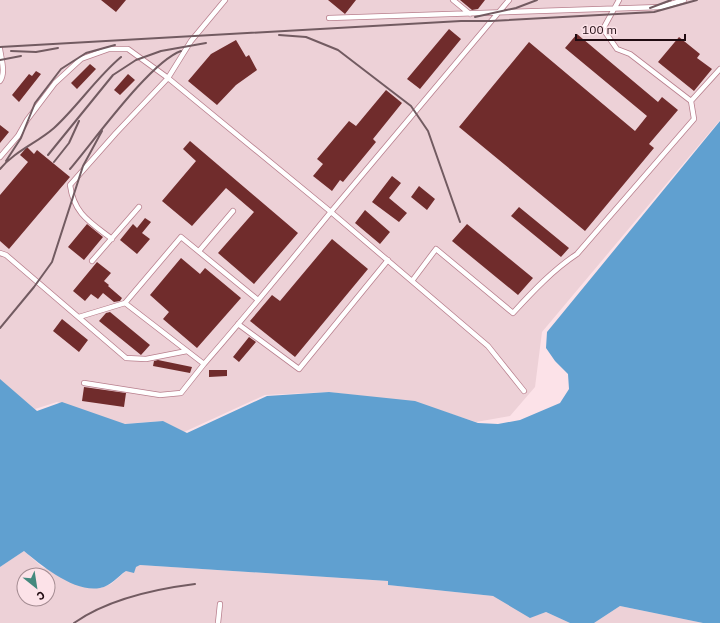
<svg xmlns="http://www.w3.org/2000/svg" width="720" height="623" font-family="'IBM Plex Sans',sans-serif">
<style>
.built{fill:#edd1d7;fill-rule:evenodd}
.water{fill:#60a0d0}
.building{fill:#702c2c}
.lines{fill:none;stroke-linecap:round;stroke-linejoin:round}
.service-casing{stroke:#b87f8d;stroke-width:6}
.service{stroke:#fff;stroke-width:4.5}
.rail{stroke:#725b61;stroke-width:2}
</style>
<rect width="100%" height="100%" fill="#fce2e8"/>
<path class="built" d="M 0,0 L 720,0 L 720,120 L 542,332 L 535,387 L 510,416 L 476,422 L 414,402 L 328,392 L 265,395 L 184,432 L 162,421 L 123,424 L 57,402 L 35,409 L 0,380 Z
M 24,551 L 42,567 L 101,588 L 111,584 L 126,571 L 140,565 L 388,581 L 388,585 L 493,596 L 538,615 L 546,612 L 570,623 L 0,623 L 0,567 ZM 24,575 L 48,575 L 48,599 L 24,599 Z
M 620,606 L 703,623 L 594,623 Z"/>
<path class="water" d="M 720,121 L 720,623 L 703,623 L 620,606 L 594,623 L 570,623 L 546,612 L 530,618 L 493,596 L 388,585 L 388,581 L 140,565 L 136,567 L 134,573 L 126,571 C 117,577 111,586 100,588 C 75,593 42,566 24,551 L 0,567 L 0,379 L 37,411 L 62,402 L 125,424 L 163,421 L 187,433 L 267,396 L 329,392 L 415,401 L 478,423 L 498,424 L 520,420 L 560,403 L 569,389 L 568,374 L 555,361 L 546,348 L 547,332 Z"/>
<path class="building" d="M 101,0 L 126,0 L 116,12 Z
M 328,0 L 356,0 L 345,14 Z
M 460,0 L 485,0 L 478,9 L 472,10 Z
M 449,29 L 461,39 L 420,89 L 407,79 Z
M 577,34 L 658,102 L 662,97 L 678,110 L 649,144 L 654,148 L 585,231 L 459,127 L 529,42 L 635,131 L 647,116 L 565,48 Z
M 679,37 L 700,54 L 697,58 L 712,69 L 694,91 L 658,62 Z
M 236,40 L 246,57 L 249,55 L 257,70 L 236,85 L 217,105 L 188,81 L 211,54 Z
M 90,64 L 96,69 L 77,89 L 71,83 Z
M 36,71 L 41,74 L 19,102 L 12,95 L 29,74 L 32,76 Z
M 128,74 L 135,80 L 120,95 L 114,90 Z
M 386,90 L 402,103 L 373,139 L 376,142 L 343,182 L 340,180 L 332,191 L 313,176 L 323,164 L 317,159 L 349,121 L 356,126 Z
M 0,125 L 9,132 L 0,143 Z
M 190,141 L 298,233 L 254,284 L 218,253 L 254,212 L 226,188 L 192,226 L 162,201 L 196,161 L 183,149 Z
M 27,147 L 34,154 L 37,150 L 70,177 L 9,249 L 0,241 L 0,195 L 28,162 L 20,155 Z
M 392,176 L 401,183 L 389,198 L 407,213 L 399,222 L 372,202 Z
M 419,186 L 435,199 L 427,210 L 411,197 Z
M 519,207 L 569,248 L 561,257 L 511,216 Z
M 365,210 L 390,232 L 380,244 L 355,223 Z
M 145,218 L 151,222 L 142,233 L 150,239 L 137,254 L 120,240 L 133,224 L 137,228 Z
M 87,224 L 103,237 L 84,260 L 68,247 Z
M 467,224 L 533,278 L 518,295 L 452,241 Z
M 332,239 L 368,269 L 295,357 L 250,321 L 272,295 L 280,301 Z
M 181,258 L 200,274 L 205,268 L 241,298 L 197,348 L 163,319 L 169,312 L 150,295 Z
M 97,262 L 111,273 L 104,281 L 109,285 L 108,286 L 122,298 L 120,301 L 114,302 L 103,293 L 98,299 L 91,294 L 85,301 L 73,291 Z
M 110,312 L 150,345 L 141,355 L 99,321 L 106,313 Z
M 62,319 L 88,340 L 79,352 L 53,331 Z
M 249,337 L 256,342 L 239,362 L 233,357 Z
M 158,360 L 192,367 L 190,373 L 153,366 L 154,361 Z
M 209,370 L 227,370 L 227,376 L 209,377 Z
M 84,387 L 126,393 L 124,407 L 82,401 Z"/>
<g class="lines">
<defs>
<path id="service" d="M 453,0 L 470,14
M 329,18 L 661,7 L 684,0
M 0,49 C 1,58 6,73 0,81
M 691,101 L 720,69
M 0,157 L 18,136 L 27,120 L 55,83 L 81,59 L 109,49 L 128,49 L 168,78 L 331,212 L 488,346 L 524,391
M 112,239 C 90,222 74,214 70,185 L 116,133 L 168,78 L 191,41 L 225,0
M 199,251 L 233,211
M 0,253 L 6,255 L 126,358 L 146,359 L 187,351
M 92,261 L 139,207
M 412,281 L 436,249 L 513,313 C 533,291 553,270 577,254 L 694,119 L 691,101 L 630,54 L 617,49 L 603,29 L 619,0
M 258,300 L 181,237 L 125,303 L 204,364 C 247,315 288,264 330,213 C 389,142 449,71 509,0
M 79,317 L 125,303
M 238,324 L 299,369 L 388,260
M 84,383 L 160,395 L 181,393 L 204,364
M 218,623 L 220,604"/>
</defs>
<use href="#service" class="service-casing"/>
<use href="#service" class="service"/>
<path class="rail" d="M 650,8 L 671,0
M 475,17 L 516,8 L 537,0
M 279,35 L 306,37 L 338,50 L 411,106 L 428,131 L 460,222
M 0,47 L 461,21 L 491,21 L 654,12 L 697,0
M 11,51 L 36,52 L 58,48
M 0,60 L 21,56
M 48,155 L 113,75 L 136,60 L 161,51 L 206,43
M 6,161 L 21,138 L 35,103 L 61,69 L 86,53 L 115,45
M 54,162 L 69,143 L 79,121
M 0,169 C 15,151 37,143 54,128 C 78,106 96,78 121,57
M 70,169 C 94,141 150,62 181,51
M 0,328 L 34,287 L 52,262 L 83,166 L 102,131
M 74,623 C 108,599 155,589 195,584"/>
</g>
<g transform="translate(36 587) rotate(150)"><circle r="19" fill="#fce2e8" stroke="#a48c92"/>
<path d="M0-3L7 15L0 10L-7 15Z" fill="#44897e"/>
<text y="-6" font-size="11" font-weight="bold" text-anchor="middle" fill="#200b11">С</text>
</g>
<path d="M576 34v6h109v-6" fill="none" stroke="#200b11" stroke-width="2"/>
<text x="582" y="34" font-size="12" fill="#200b11" stroke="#fce2e8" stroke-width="3" paint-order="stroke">100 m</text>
</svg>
